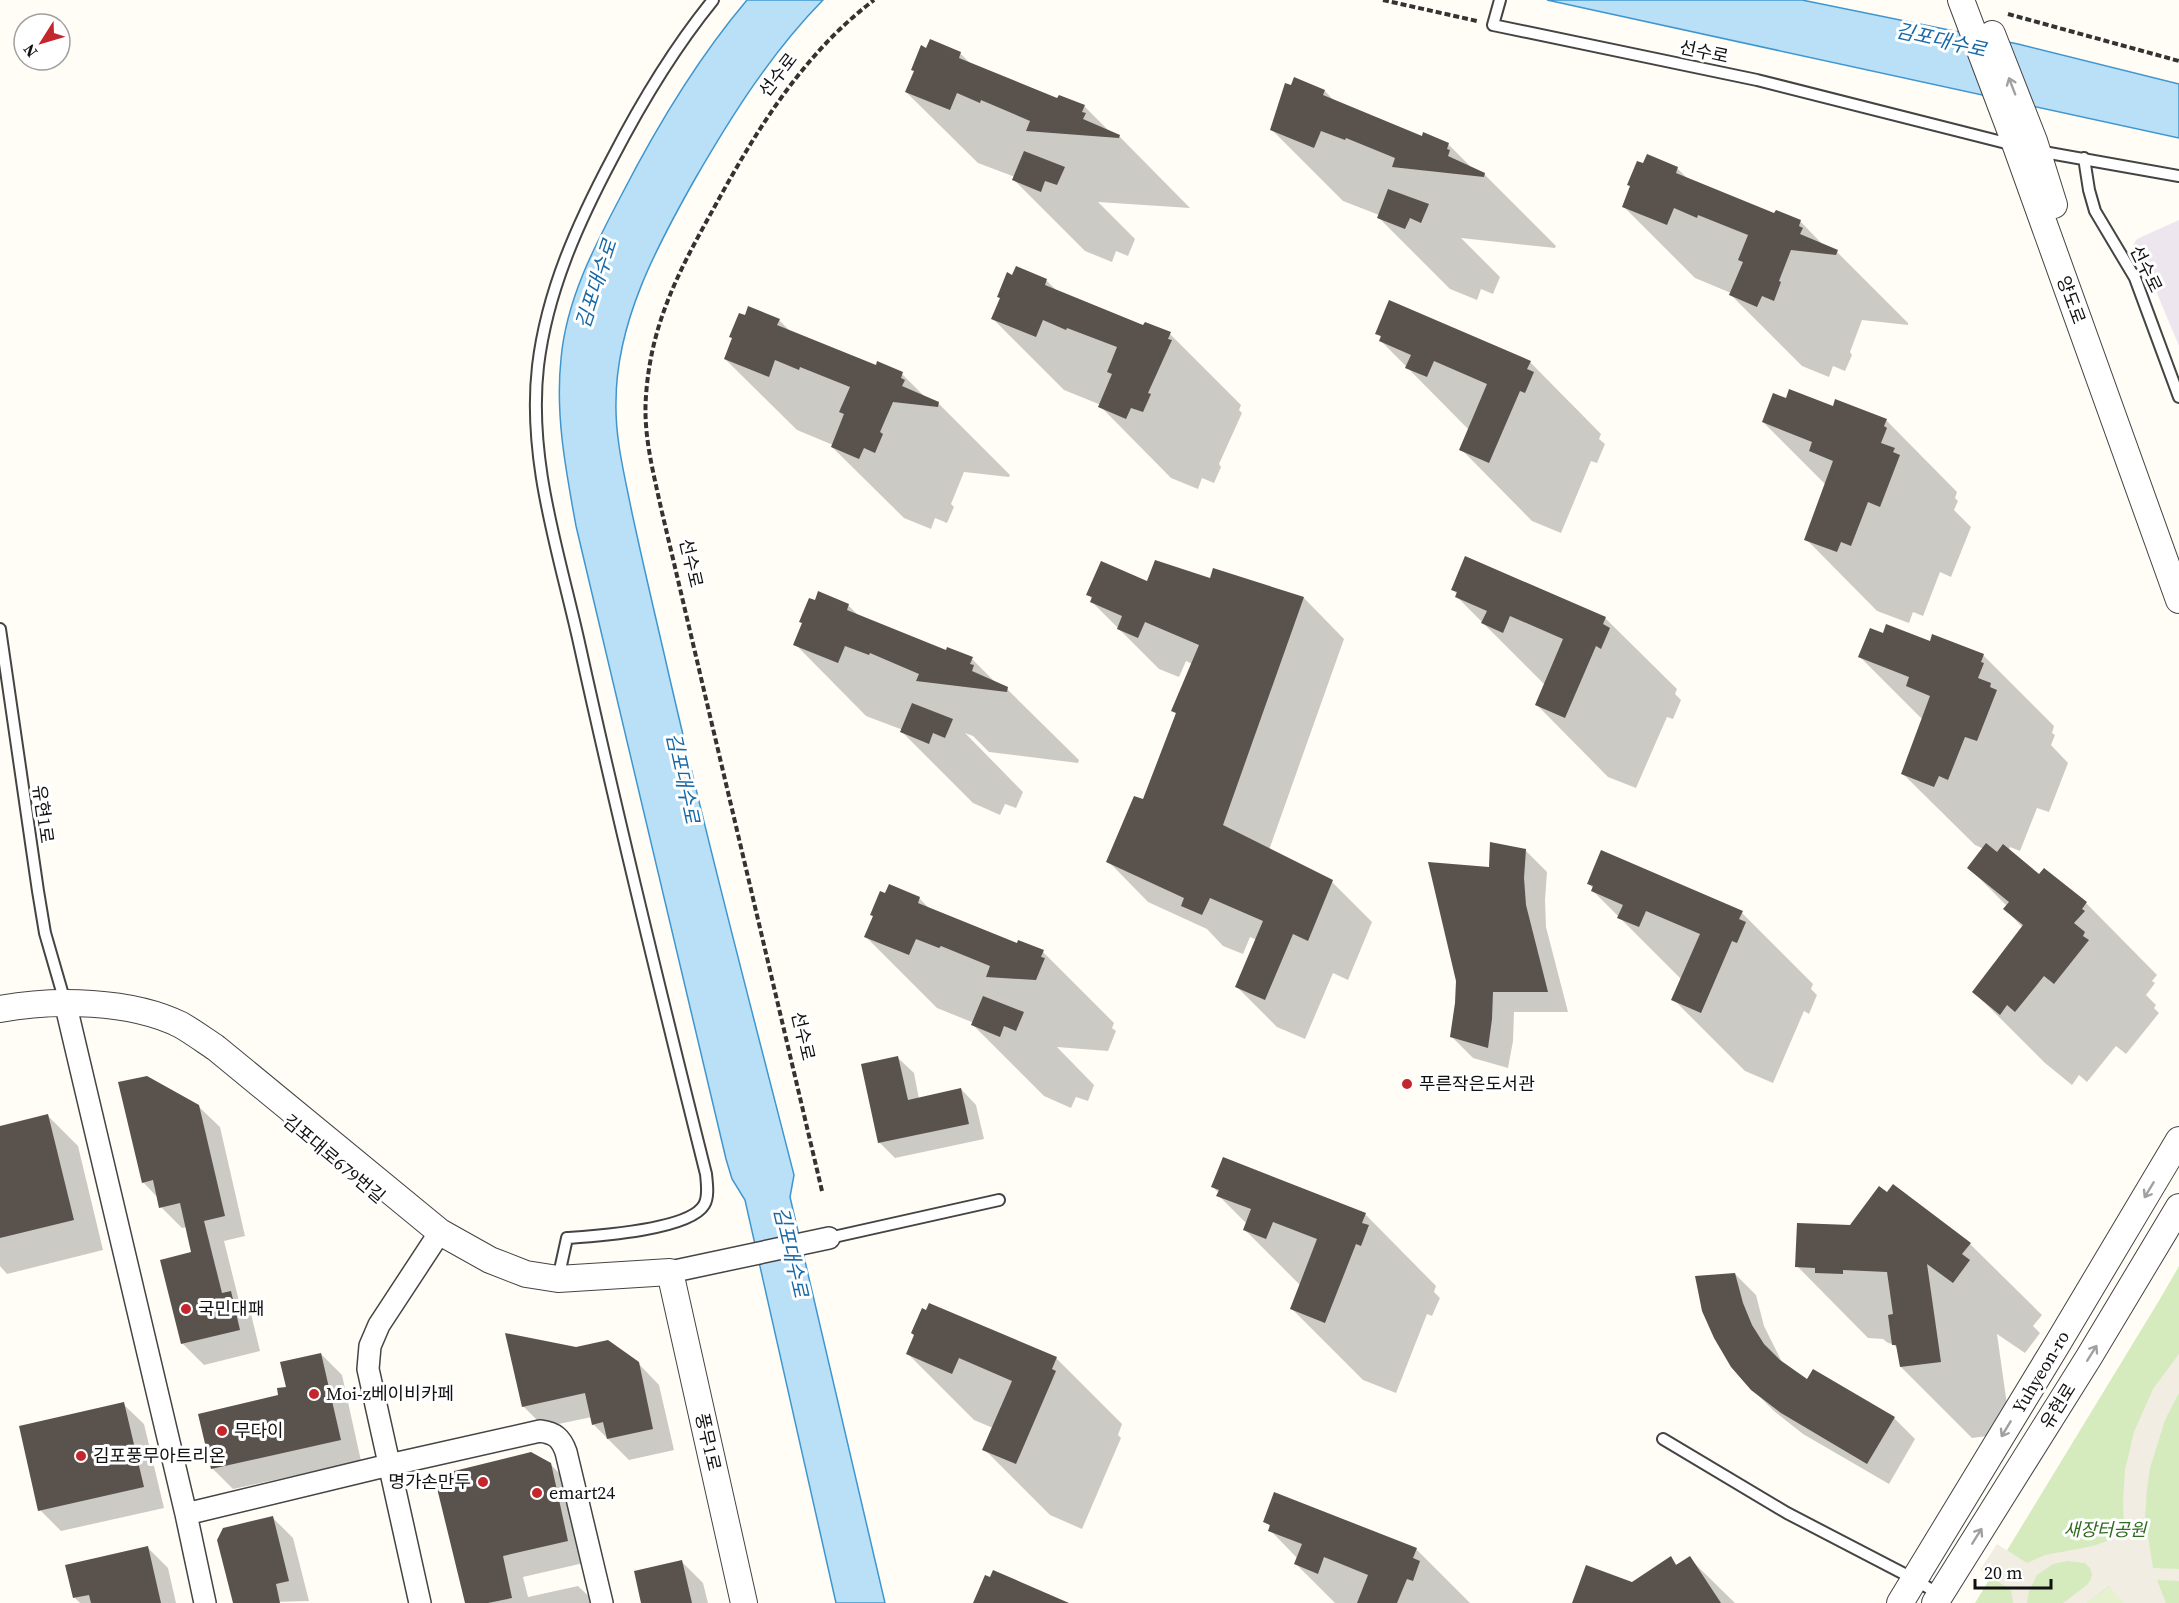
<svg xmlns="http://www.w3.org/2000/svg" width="2179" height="1603" font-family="'Source Serif 4','Noto Sans KR',serif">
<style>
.industrial{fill:#eee6ef}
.green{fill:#d5ebbd}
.pitch{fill:#e6f2cf}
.plaza{fill:#f1ede2}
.water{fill:#b9e0f7;stroke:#3f96cf;stroke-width:1.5}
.shadow{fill:#0003}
.building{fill:#5a524d}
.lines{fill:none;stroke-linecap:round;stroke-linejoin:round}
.service-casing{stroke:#444;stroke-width:14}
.minor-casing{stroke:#444;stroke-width:24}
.tertiary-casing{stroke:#444;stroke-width:28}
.path{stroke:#333;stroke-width:4;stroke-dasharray:6 3;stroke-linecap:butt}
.service{stroke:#fff;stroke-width:10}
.minor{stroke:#fff;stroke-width:21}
.tertiary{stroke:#fff;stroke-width:26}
.oneway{stroke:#a0a0a0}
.poi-dot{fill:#c4262e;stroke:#fff;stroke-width:2}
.labels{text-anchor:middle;stroke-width:6;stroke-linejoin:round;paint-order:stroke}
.street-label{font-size:18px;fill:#111;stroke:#fff}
.poi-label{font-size:18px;fill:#111;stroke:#fff;text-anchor:start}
.park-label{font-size:18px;font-style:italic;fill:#2f6b1f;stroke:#fff}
.water-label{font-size:20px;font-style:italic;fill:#1768a6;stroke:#fff}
</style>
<rect width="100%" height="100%" fill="#fffdf5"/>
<path class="industrial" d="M 2179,220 L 2179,346 L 2148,272 L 2133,245 L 2137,239 Z"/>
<path class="green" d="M 2179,1266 L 2179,1603 L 1975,1603 L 2160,1299 Z"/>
<path class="pitch" d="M 2110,1586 L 2123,1603 L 2087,1603 Z"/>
<path class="plaza" d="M 2179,1354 L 2179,1393 L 2165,1420 L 2150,1468 L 2147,1489 L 2145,1517 L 2153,1568 L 2179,1569 L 2179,1581 L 2157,1580 L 2166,1603 L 2123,1603 L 2109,1586 L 2087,1603 L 2063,1603 L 2087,1585 L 2091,1579 L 2092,1574 L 2090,1568 L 2085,1563 L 2067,1561 L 2053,1564 L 2037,1575 L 2029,1591 L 2027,1603 L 2013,1603 L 2011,1590 L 1980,1570 L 1997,1544 L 2027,1563 L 2045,1555 L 2093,1546 L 2112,1539 L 2124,1529 L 2123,1502 L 2125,1470 L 2134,1432 L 2153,1389 Z"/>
<path class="water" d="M 747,0 L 823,0 C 771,53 732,115 695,179 C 657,246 616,322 616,402 C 615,437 624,473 631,508 C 641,555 652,602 663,649 C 703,825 749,1000 794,1175 L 790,1197 L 885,1603 L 836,1603 L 745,1200 L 732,1179 L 726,1159 L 576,526 C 566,471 555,415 561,359 C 566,300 595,245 622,194 C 657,126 697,59 747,0 Z
M 1547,0 L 1802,0 L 2018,44 L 2179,84 L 2179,138 Z"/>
<path class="shadow" d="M 960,53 L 972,65 L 1058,100 L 1084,106 L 1110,132 L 1119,136 L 1190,208 L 1098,202 L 1135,239 L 1128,256 L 1116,251 L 1112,262 L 1085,251 L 1014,180 L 1015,177 L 978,163 L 906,92 Z
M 1295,79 L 1325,91 L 1335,102 L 1422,138 L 1448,144 L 1473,169 L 1484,174 L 1556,246 L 1555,248 L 1461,238 L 1500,277 L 1493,294 L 1481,289 L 1477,300 L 1450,289 L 1378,217 L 1379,215 L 1343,201 L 1271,129 Z
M 1677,168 L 1688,179 L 1775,215 L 1776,212 L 1801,222 L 1825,247 L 1837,252 L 1908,323 L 1908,325 L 1862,320 L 1850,352 L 1852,355 L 1845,371 L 1833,366 L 1829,377 L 1802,366 L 1731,295 L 1731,293 L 1695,278 L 1624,207 Z
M 1046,280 L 1058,292 L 1144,327 L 1170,334 L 1241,405 L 1239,410 L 1242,413 L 1219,464 L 1221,467 L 1214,483 L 1202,478 L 1198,489 L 1171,478 L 1100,406 L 1101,405 L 1064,390 L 993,319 Z
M 779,320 L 790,331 L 877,367 L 902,374 L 927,399 L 939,404 L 1010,475 L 1009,477 L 964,472 L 951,504 L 954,507 L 947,523 L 935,518 L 931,529 L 904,518 L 832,447 L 833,445 L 797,430 L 725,359 Z
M 1377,333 L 1530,362 L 1601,434 L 1599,439 L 1605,444 L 1597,463 L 1591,461 L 1561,533 L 1532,521 L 1461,449 L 1469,430 L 1381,341 L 1382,338 Z
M 1787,400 L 1886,420 L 1957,492 L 1955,498 L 1958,501 L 1954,510 L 1971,527 L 1951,577 L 1940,572 L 1923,616 L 1913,612 L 1909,623 L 1877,611 L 1806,539 L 1825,484 L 1763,422 Z
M 1214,570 L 1304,598 L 1344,639 L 1269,850 L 1332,882 L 1372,922 L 1348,980 L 1333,973 L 1305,1039 L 1277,1027 L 1237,987 L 1257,940 L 1250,937 L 1243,954 L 1223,946 L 1207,929 L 1148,902 L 1108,861 L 1144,801 L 1177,715 L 1173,710 L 1192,664 L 1186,661 L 1179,677 L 1159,669 L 1092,602 L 1093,600 L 1088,594 L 1147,583 L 1211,580 Z
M 1452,589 L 1605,618 L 1677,689 L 1675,694 L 1681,700 L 1673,719 L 1667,717 L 1636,788 L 1608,777 L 1537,705 L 1545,685 L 1456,596 L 1457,594 Z
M 848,605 L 860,617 L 947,652 L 972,659 L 998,685 L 1007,689 L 1079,760 L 1078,763 L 989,752 L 973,736 L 965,733 L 1023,792 L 1016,808 L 1005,804 L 1000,815 L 973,803 L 902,732 L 903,730 L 866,716 L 795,644 Z
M 1883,635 L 1983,655 L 2054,726 L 2052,733 L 2055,735 L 2051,745 L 2068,763 L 2049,812 L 2037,808 L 2020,851 L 2010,847 L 2008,851 L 2039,876 L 2086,903 L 2157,975 L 2152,981 L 2155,983 L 2146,995 L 2156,1005 L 2154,1008 L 2159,1013 L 2126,1054 L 2116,1046 L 2087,1082 L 2079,1075 L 2072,1085 L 2045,1063 L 1974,992 L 2023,928 L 2005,909 L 2007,906 L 1969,868 L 1984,849 L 1975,845 L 1903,774 L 1923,720 L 1860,657 Z
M 1526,851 L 1547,872 L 1545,900 L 1546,927 L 1568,1012 L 1514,1012 L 1513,1041 L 1508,1068 L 1473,1058 L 1452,1037 L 1490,868 Z
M 1589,884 L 1742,913 L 1813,984 L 1811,989 L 1817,995 L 1809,1014 L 1804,1011 L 1773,1083 L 1745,1071 L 1673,999 L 1682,980 L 1593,891 L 1594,889 Z
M 919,898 L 931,910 L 1018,945 L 1043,952 L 1114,1023 L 1112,1028 L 1116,1031 L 1108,1051 L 1057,1047 L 1094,1085 L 1088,1101 L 1076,1097 L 1071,1108 L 1044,1096 L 973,1025 L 974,1023 L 937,1008 L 866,937 L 874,917 L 871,914 Z
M 898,1058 L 914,1073 L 919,1099 L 961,1089 L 976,1105 L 984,1139 L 895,1158 L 879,1142 Z
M 198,1106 L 220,1127 L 245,1236 L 224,1241 L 239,1301 L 251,1314 L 260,1351 L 204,1365 L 183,1344 L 162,1261 L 193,1253 L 187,1227 L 182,1228 L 161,1207 L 158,1198 L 143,1182 Z
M 48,1116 L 78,1146 L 103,1250 L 7,1274 L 0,1266 L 0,1127 Z
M 1213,1187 L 1365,1214 L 1436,1286 L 1434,1292 L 1440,1298 L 1432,1316 L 1427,1314 L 1396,1393 L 1363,1380 L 1292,1309 L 1301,1286 L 1245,1230 L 1247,1224 L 1218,1195 L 1219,1193 Z
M 1893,1187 L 1970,1244 L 2042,1315 L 2033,1326 L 2040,1333 L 2025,1353 L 1997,1334 L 2011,1433 L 1972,1438 L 1901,1367 L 1899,1350 L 1893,1344 L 1888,1343 L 1883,1339 L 1868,1338 L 1797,1266 L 1850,1227 L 1888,1194 Z
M 1735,1274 L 1756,1295 L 1764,1326 L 1783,1364 L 1808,1381 L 1894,1418 L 1915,1439 L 1889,1484 L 1803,1434 L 1774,1411 L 1752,1389 Z
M 321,1354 L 342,1375 L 361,1461 L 233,1489 L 212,1468 Z
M 908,1354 L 1056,1358 L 1122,1424 L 1118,1435 L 1121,1438 L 1082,1529 L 1050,1515 L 984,1449 L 993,1428 L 974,1420 Z
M 638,1363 L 659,1385 L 674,1450 L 629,1460 L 593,1424 L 592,1417 L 544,1427 L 523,1406 Z
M 123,1404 L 144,1424 L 164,1508 L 61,1531 L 40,1510 Z
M 550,1464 L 572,1486 L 588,1562 L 523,1577 L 528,1597 L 578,1586 L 596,1603 L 466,1603 Z
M 272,1517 L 293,1538 L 309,1601 L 235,1603 Z
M 1264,1521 L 1416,1549 L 1470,1603 L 1335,1603 L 1296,1564 L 1298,1559 L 1270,1530 L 1271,1527 Z
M 147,1547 L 168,1568 L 176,1603 L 80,1603 L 75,1598 Z
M 1670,1558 L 1677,1565 L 1689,1558 L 1735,1603 L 1573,1603 L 1632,1583 Z
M 682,1562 L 703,1583 L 708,1603 L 643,1603 Z"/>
<path class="building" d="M 930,39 L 961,52 L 959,58 L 1057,98 L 1059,95 L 1085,105 L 1082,112 L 1086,113 L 1083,119 L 1120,135 L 1119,138 L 1026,131 L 1030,121 L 981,100 L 980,103 L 957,93 L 950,110 L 905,92 L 914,71 L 911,70 L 921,45 L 926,48 Z
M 1294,77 L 1325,90 L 1323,95 L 1422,136 L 1423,132 L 1449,143 L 1447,149 L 1450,150 L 1448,156 L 1485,173 L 1484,177 L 1392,167 L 1395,158 L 1346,138 L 1345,140 L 1321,131 L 1314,148 L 1270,130 L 1285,83 L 1291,85 Z
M 1024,151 L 1065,167 L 1057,185 L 1045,181 L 1041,192 L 1012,180 Z
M 1647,154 L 1678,167 L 1676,173 L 1774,213 L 1776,210 L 1801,220 L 1799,226 L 1803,228 L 1800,234 L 1838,250 L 1836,255 L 1791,250 L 1779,281 L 1781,282 L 1774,301 L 1762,296 L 1757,307 L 1729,295 L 1743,262 L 1738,260 L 1748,235 L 1698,215 L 1697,218 L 1674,208 L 1667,225 L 1622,207 L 1630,186 L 1627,185 L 1637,161 L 1643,163 Z
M 1388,189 L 1429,204 L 1421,223 L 1410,218 L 1405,229 L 1377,218 Z
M 1016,266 L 1047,279 L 1045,285 L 1143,325 L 1145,322 L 1171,332 L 1168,339 L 1172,340 L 1148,393 L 1151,394 L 1143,412 L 1131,408 L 1126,419 L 1098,407 L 1112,374 L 1107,372 L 1117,347 L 1067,328 L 1066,330 L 1043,320 L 1036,337 L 991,319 L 1000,298 L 997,297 L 1007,272 L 1012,275 Z
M 1389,300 L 1531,361 L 1527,369 L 1534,372 L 1525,393 L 1520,391 L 1489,463 L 1459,450 L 1487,384 L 1434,361 L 1427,377 L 1405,368 L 1411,355 L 1379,341 L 1381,336 L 1375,334 Z
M 748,306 L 780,319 L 777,325 L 876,365 L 877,361 L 903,372 L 901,378 L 905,380 L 902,386 L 939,402 L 938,407 L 893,402 L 880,432 L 883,434 L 875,453 L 864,448 L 859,459 L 831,447 L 844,414 L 839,412 L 850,387 L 800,367 L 799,370 L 775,360 L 769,377 L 724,359 L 732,338 L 729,337 L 739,313 L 745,315 Z
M 1789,389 L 1833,406 L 1835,399 L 1887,419 L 1884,426 L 1887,428 L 1881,443 L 1895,448 L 1893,452 L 1900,455 L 1880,507 L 1868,502 L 1851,546 L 1841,542 L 1837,552 L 1804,540 L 1833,461 L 1809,451 L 1812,442 L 1762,422 L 1773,393 L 1786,398 Z
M 1465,556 L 1606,617 L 1603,624 L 1610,628 L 1601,649 L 1596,646 L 1565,718 L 1535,705 L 1563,639 L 1510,616 L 1503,633 L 1481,623 L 1487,611 L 1455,597 L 1457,592 L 1451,590 Z
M 1155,560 L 1210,578 L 1213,568 L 1304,597 L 1223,825 L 1333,880 L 1308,941 L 1293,934 L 1265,1000 L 1235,987 L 1263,921 L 1210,898 L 1202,915 L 1181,906 L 1184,898 L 1106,862 L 1134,796 L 1143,799 L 1176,713 L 1171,711 L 1199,645 L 1145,622 L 1138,638 L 1117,629 L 1122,616 L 1090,602 L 1092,597 L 1086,595 L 1101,561 L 1147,581 Z
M 818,591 L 849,604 L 847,610 L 946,650 L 947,647 L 973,657 L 970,664 L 974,665 L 972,671 L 1008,687 L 1007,692 L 916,681 L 919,674 L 870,653 L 869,655 L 845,646 L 838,663 L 793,645 L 802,623 L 799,622 L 809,598 L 815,600 Z
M 1886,624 L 1930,641 L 1932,634 L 1984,654 L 1981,662 L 1984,663 L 1978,678 L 1991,683 L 1990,687 L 1997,690 L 1977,741 L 1965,737 L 1948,780 L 1939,776 L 1934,787 L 1901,774 L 1930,696 L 1906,686 L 1909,677 L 1858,657 L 1870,628 L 1883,633 Z
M 912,703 L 953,719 L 945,738 L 933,733 L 929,744 L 900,732 Z
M 1490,842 L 1526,849 L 1524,878 L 1526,905 L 1548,992 L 1493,992 L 1492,1019 L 1488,1048 L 1450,1037 L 1455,1003 L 1456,981 L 1428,862 L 1489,867 Z
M 1986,843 L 1997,852 L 2003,844 L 2039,874 L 2044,868 L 2087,902 L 2082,909 L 2085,911 L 2074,923 L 2085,932 L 2083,936 L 2089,940 L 2054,984 L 2044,976 L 2015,1012 L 2007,1005 L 2000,1015 L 1972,992 L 2023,925 L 2003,909 L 2009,902 L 1967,868 Z
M 1601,850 L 1743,911 L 1739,919 L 1746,922 L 1737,943 L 1732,941 L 1701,1013 L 1671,1000 L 1700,934 L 1646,911 L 1639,927 L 1617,918 L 1623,905 L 1591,891 L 1593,886 L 1587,884 Z
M 889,884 L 920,897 L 918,903 L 1017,943 L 1018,940 L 1044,950 L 1041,957 L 1045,958 L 1036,980 L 986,977 L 990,966 L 941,946 L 939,948 L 916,939 L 909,955 L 864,937 L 873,916 L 870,915 L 880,891 L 885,893 Z
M 983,996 L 1024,1012 L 1016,1031 L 1004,1026 L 1000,1037 L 971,1025 Z
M 898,1056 L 908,1100 L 961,1088 L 969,1124 L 878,1143 L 861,1064 Z
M 147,1076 L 199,1105 L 225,1216 L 204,1221 L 222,1293 L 231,1291 L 240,1330 L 181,1344 L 160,1260 L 191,1252 L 180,1203 L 159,1208 L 153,1180 L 142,1183 L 118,1082 Z
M 48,1114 L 74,1220 L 0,1238 L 0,1126 Z
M 1223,1157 L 1366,1213 L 1362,1223 L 1369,1225 L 1361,1246 L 1356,1244 L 1325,1323 L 1290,1309 L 1317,1239 L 1273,1222 L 1266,1239 L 1243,1230 L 1251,1209 L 1216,1196 L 1219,1190 L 1211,1187 Z
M 1893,1184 L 1971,1243 L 1962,1254 L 1970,1260 L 1953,1283 L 1927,1264 L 1941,1362 L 1900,1367 L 1896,1345 L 1892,1345 L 1888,1315 L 1893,1314 L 1887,1272 L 1843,1270 L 1843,1274 L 1815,1273 L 1815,1268 L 1795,1267 L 1797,1223 L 1850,1225 L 1879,1186 L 1887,1192 Z
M 1735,1273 L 1743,1303 L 1752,1325 L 1764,1344 L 1780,1360 L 1807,1379 L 1813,1369 L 1895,1417 L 1867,1464 L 1781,1413 L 1751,1390 L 1731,1367 L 1714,1338 L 1702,1311 L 1695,1276 Z
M 929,1303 L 1057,1357 L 1052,1369 L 1056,1371 L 1016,1464 L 982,1450 L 1012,1381 L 959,1358 L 952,1374 L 906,1354 L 914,1335 L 911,1333 L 922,1308 L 926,1310 Z
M 505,1333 L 576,1347 L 608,1340 L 639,1362 L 653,1429 L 607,1439 L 603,1422 L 592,1425 L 585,1393 L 522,1407 Z
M 321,1353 L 341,1440 L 211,1469 L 198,1414 L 278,1395 L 277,1388 L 286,1387 L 280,1362 Z
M 124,1402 L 144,1487 L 38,1511 L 19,1426 Z
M 531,1452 L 551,1463 L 568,1541 L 503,1556 L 512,1598 L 488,1603 L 465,1603 L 436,1484 L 442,1474 Z
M 1274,1492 L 1417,1548 L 1413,1558 L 1420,1561 L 1413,1581 L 1407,1579 L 1397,1603 L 1357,1603 L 1368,1575 L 1324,1557 L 1318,1574 L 1294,1564 L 1302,1544 L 1268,1531 L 1270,1525 L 1263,1522 Z
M 273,1516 L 289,1581 L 276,1584 L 280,1603 L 233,1603 L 217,1540 L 223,1528 Z
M 148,1546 L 161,1603 L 91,1603 L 89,1595 L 73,1598 L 65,1565 Z
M 1671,1556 L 1676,1565 L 1690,1556 L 1721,1603 L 1572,1603 L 1586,1565 L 1632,1582 Z
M 682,1560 L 692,1603 L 641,1603 L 634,1571 Z
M 993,1570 L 1069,1603 L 973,1603 L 985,1575 L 990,1577 Z"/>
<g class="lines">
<defs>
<path id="service" d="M 1500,0 L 1493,25 L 1757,80 L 2014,145
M 2038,151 L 2179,176
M 2084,158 L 2089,190 L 2095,211 L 2135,278 L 2179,397
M 0,629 L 38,891 L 45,933 L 65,1002
M 829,1238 L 999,1200
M 558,1279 L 567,1238 C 596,1236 689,1230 704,1205 C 709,1197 707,1184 706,1174 C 662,999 619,824 580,647 C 560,555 527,462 538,366 C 547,291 578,223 613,157 C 642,101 674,48 713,0
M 1663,1439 L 1787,1513 L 1914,1579 L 1940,1595"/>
<path id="minor" d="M 65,1002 L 186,1514 L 205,1603
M 670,1272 L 829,1238
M 186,1514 L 389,1465 L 540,1431 C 555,1433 561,1438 566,1452 L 602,1603
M 420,1603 L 368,1369 L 370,1346 L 379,1325 L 440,1232"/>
<path id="tertiary" d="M 1961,0 L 2012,135 L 2179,600
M 1992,34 L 2034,141 L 2054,205
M 0,1009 C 54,999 131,1000 181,1025 C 193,1032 204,1040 216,1048 L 440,1232 L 490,1260 L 526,1274 L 558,1279 L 670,1272 L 744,1603
M 1900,1603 L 2058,1343 L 2179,1140
M 1935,1603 L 2089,1357 L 2179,1207"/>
</defs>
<use href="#service" class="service-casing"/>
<use href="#minor" class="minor-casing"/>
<use href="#tertiary" class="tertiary-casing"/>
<path class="path" d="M 1383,0 L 1477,21
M 2008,14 L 2179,61
M 822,1191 L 661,508 C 653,471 643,434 646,396 C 651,322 680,269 715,206 C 757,129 803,54 874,0"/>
<use href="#service" class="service"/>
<use href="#minor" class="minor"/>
<use href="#tertiary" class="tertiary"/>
</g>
<defs><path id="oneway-shaft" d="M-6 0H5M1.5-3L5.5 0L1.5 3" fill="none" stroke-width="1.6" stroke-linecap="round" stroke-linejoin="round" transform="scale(1.5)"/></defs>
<g class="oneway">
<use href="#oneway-shaft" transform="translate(2012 86) rotate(-111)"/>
<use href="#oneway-shaft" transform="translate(2149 1190) rotate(121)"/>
<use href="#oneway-shaft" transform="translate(2092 1353) rotate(-58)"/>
<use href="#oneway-shaft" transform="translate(2006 1429) rotate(121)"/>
<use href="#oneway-shaft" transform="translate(1977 1536) rotate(-58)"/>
</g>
<g class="poi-dot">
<circle cx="1407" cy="1084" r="6"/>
<circle cx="186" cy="1309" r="6"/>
<circle cx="314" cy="1394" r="6"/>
<circle cx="222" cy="1431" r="6"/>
<circle cx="81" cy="1456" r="6"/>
<circle cx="483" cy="1482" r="6"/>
<circle cx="537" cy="1493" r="6"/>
</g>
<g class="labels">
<g class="street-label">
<text transform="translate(1704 52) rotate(12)" y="6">선수로</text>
<text transform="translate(778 75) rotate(-52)" y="6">선수로</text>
<text transform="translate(2146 269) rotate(64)" y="6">선수로</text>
<text transform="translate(2071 300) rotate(70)" y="6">양도로</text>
<text transform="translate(691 563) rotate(77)" y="6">선수로</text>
<text transform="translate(43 814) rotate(82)" y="6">유현1로</text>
<text transform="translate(803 1036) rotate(77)" y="6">선수로</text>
<text transform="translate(334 1159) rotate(40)" y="6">김포대로679번길</text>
<text transform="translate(2041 1372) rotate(-59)" y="6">Yuhyeon-ro</text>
<text transform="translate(2058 1406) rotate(-58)" y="6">유현로</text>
<text transform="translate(708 1442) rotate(77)" y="6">풍무1로</text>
</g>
<g class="poi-label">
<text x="1419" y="1090">푸른작은도서관</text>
<text x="198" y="1315">국민대패</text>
<text x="326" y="1400">Moi-z베이비카페</text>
<text x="234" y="1437">무다이</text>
<text x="93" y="1462">김포풍무아트리온</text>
<text x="471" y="1488" text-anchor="end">명가손만두</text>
<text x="549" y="1499">emart24</text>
</g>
<g class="park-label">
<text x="2105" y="1536">새장터공원</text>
</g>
<g class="water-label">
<text transform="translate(1941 40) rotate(13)" y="7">김포대수로</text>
<text transform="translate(596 284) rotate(-72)" y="7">김포대수로</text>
<text transform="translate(683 778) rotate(78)" y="7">김포대수로</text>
<text transform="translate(791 1252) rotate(77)" y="7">김포대수로</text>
</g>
</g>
<g transform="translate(42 42) rotate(233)"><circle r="28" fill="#ffffff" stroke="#a0a0a0" stroke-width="1.5"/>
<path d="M0-4.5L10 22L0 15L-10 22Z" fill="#c4262e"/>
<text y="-9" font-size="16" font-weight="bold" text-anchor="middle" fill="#111111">N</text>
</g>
<path d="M1975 1579v9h76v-9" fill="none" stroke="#111111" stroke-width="3"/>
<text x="1984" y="1579" font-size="18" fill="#111111" stroke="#ffffff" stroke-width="4.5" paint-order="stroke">20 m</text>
</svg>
